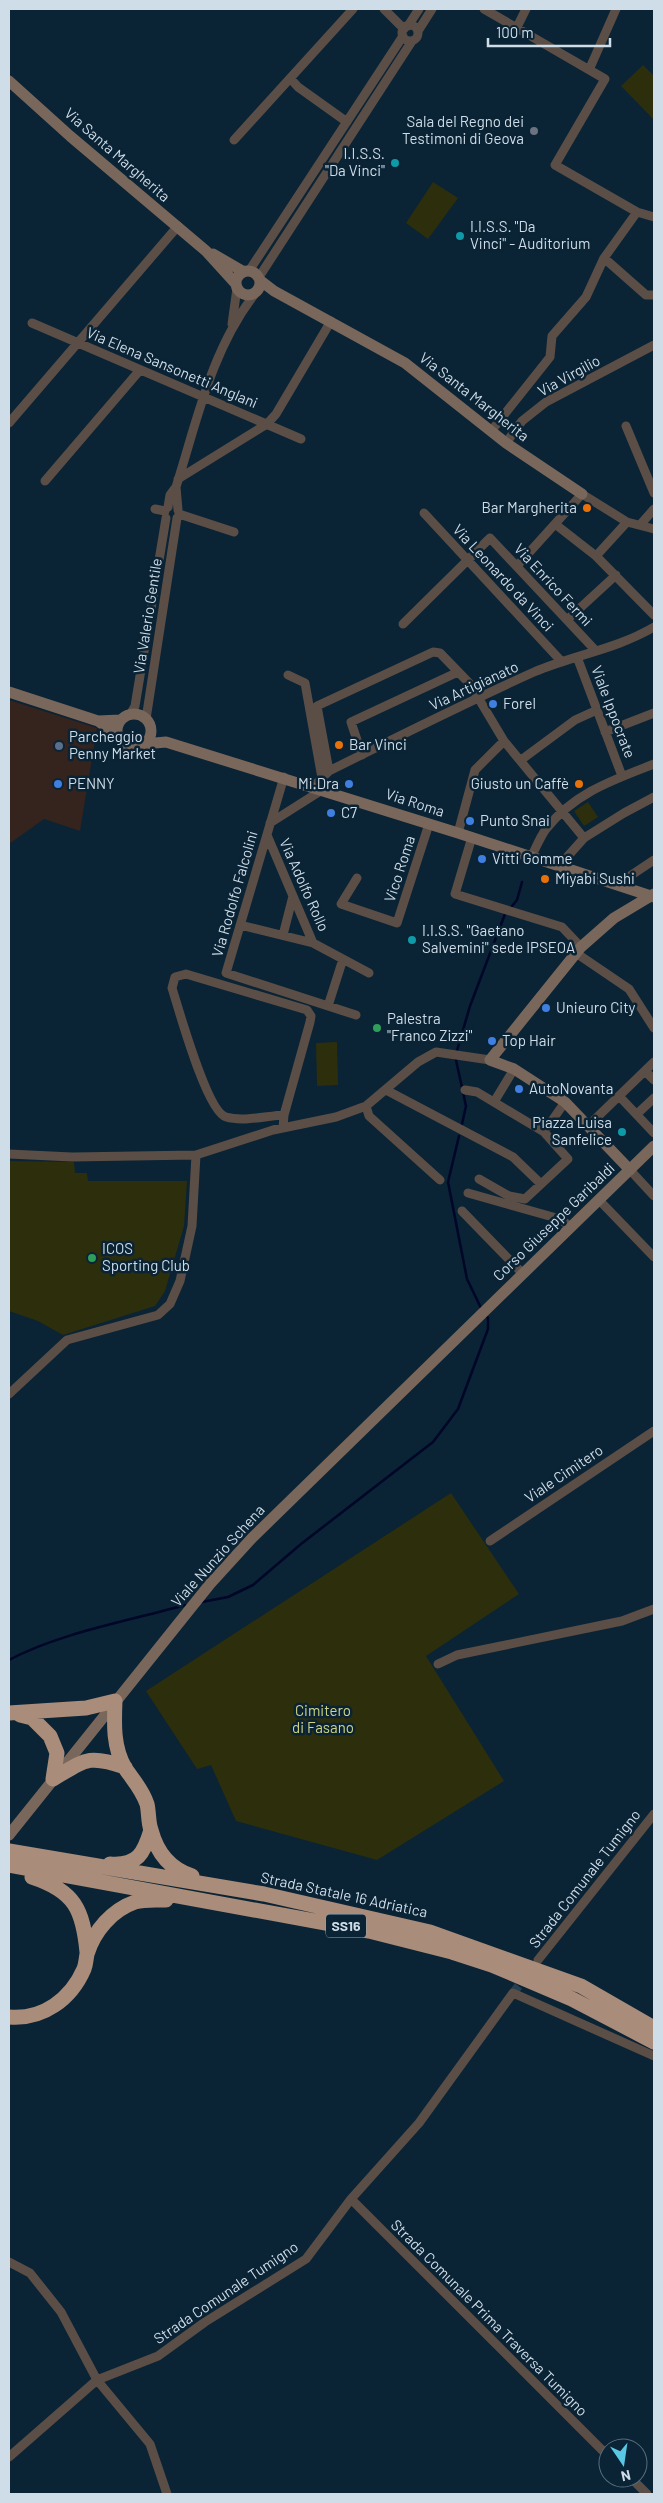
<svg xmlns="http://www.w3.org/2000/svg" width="663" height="2503" font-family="Barlow,sans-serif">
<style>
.commercial{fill:#35231d}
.green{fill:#2d2f0c}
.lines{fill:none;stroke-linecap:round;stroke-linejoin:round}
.stream{stroke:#000628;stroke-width:2.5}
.street-tunnel{stroke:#273f50;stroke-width:9;stroke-dasharray:9 4.5;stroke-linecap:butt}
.street{stroke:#5a4e46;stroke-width:9}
.secondary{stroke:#7a675b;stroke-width:11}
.highway{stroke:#a98c79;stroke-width:15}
.worship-dot{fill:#6b7280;stroke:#0a2335;stroke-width:2}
.culture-dot{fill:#0f9aa8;stroke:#0a2335;stroke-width:2}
.food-dot{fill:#e8710a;stroke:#0a2335;stroke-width:2}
.shop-dot{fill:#3f7fe0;stroke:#0a2335;stroke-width:2}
.service-dot{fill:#5c6f8a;stroke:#0a2335;stroke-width:2}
.leisure-dot{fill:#2e9e5b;stroke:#0a2335;stroke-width:2}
.labels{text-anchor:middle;stroke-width:5;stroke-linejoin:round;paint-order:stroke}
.shield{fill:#0a2335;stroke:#93a5b2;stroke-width:1}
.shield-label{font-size:14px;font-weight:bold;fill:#cedde8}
.poi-label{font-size:15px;fill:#cedde8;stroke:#0a2335;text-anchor:start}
.street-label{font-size:15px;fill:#cedde8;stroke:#0a2335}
.park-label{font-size:15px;fill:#cfd585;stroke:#0a2335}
</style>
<rect width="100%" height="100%" fill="#0a2335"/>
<path class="commercial" d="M 9,700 L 97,728 L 80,831 L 44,819 L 9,844 Z"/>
<path class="green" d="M 643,65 L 654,76 L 654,120 L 621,86 Z
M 433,182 L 458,198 L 428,239 L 406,223 Z
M 588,802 L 598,817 L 584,826 L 574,811 Z
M 337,1042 L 338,1085 L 317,1086 L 316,1043 Z
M 9,1161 L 74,1162 L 75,1173 L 87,1173 L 88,1181 L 187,1181 L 184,1226 L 165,1291 L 155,1306 L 63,1335 L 38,1321 L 9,1311 Z
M 451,1493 L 519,1594 L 426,1656 L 504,1781 L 377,1860 L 236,1821 L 211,1765 L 197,1769 L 146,1691 Z"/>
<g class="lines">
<path class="stream" d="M 512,906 L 517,900 L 522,882
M 462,1124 L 466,1106 L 456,1060 L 456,1054 L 470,1006 L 505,914
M 459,1136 L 448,1182 L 467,1279 L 482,1310
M 202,1602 L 228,1597 L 253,1585 L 301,1544 L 433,1442 L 458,1409 L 488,1329 L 488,1318 L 485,1314
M 9,1660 C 59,1633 129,1621 185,1605"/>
<path class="street-tunnel" d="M 513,1993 L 527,1975"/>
<path class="street" d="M 384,9 L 404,29
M 484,9 L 605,79 L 555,165 L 637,212 L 654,217
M402 33a8 8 0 1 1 16 0a8 8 0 1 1-16 0Z
M 408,26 L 419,9
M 517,27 L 526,9
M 418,31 L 432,9
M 589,70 L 616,9
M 290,78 L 298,87 L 347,122
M 234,140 L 353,9
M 604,258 L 646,295 L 654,295
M 249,271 L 403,36
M 259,277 L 412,41
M 32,323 L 301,439
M 232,324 L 237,288
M 9,423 L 178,226
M 626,426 L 654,493
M 492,430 L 550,357 L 552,336 L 586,297 L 604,258 L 637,212
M 506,443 L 522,421 L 546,402 L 654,345
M 178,479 L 267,424 L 276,414 L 331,321
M 45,481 L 140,370
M 176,487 C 197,421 211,351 254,295
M 168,507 L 170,495 L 176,487 L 178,510
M 155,509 L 165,511
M 424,513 L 562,662
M 179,514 L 234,532
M 555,524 L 596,556 L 654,615
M 640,525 L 654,509
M 596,556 L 627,522
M 517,566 L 582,494 L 627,522 L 654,529
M 567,620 L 616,575
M 403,624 L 490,538 L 596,651
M 577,657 L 622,776
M 288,675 L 305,683 L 322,778
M 130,715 L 135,706 L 166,518
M 146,719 L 177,518
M 605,732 L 654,713
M 362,755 L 351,722 L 458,672
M 521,760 L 575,720 L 597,710
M 329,771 L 317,706 L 433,652 L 440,653 L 470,684 L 504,741 L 584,838
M 284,777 L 226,973 L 356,1015
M 313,787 L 329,771 C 397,737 465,703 534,672 C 574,655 617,649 654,627
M 270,823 L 322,790
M 458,833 L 475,770 L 504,741
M 267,835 L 313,943
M 472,837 L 455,894 L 562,927 L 581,947
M 531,857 C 536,848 540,837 546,829 C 574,793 613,780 654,764
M 559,866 L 584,838 L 624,813 L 654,797
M 357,878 L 341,904 L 397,923 L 429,824
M 618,884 L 654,860
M 240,925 L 313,943 L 369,973
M 283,935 L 293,896
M 576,953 L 629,989 L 654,1028
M 328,1006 L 343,959
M 645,1071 L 654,1080
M 386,1090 L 513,1157 L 541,1184
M 465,1090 L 477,1092 L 544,1132 L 568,1159 L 525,1199 L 509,1196 L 479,1179
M 619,1096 L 654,1133
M 494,1102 L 514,1069
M 366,1106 L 369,1116 L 440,1180
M 637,1114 L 654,1098
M 588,1126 L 654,1062
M 283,1128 L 284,1115 L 310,1022 L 311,1016 L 307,1010 L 186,974 L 175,977 L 172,988 C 179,1010 207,1112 226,1117 C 243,1122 266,1116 284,1115
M 544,1132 L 565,1102
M 9,1154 L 72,1157 L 196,1155 L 273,1130 L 336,1117 L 366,1106 L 418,1062 L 436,1052 L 490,1060
M 630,1170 L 654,1196
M 468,1193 L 560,1219 L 571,1227
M 599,1200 L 654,1257
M 462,1211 L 523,1274
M 9,1394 L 67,1340 L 158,1315 L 170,1304 L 180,1281 L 192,1226 L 196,1155
M 490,1541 L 654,1431
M 438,1664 L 457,1655 L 622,1621 L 654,1609
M 538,1960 L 654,1814
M 351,2199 L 608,2456
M 9,2262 L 30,2273 L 61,2312 L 97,2380 L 150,2444 L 167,2494
M 9,2457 L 97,2380 L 158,2356 L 205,2322 L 306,2259 L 351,2199 L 419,2123 L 513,1993 L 654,2056
M 631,2478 L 647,2494"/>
<path class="secondary" d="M 9,81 L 70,136 L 206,251 L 236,284
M 213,254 L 244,272
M236 283a12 12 0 1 1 24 0a12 12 0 1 1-24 0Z
M 261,281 L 274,291 L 405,363 L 506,443 L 582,494
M 9,692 L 98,721
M117 731a17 17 0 1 1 34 0a17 17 0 1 1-34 0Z
M 119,737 L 98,721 L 121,720
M 144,744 L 166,742 L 458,833 L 654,897
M 630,1170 L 565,1102 L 514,1069 L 490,1060 L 581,947 L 614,918 L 654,894
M 9,1835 L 210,1584 L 252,1538 L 654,1146"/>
<path class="highway" d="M 9,1713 L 86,1708 L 115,1701 C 114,1724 113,1747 125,1768 C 133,1780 142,1789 147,1804 C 149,1812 148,1822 151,1830 C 157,1853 170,1869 192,1876
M 20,1715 L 32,1718 L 50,1736 L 57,1753 L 53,1779
M 53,1779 C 85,1760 88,1754 125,1767
M 9,1851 L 264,1894 L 430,1932 L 581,1986 L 654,2028
M 110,1864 C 138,1866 144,1853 151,1830
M 9,1865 L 369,1931 L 452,1952 L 492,1965 L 572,1999 L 654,2042
M 32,1877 C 75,1891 83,1910 87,1952
M 9,2017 C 43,2020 71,1999 84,1969 C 86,1964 86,1959 87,1954 C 94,1931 112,1910 135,1902 C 144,1899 157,1900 166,1900"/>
</g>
<circle class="worship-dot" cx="534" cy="131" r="5"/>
<g class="culture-dot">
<circle cx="395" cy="163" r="5"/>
<circle cx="460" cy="236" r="5"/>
<circle cx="412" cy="940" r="5"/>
<circle cx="622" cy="1132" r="5"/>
</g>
<g class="food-dot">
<circle cx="587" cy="508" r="5"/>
<circle cx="339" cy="745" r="5"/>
<circle cx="579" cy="784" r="5"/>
<circle cx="545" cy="879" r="5"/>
</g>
<g class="shop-dot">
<circle cx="493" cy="704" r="5"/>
<circle cx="58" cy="784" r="5"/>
<circle cx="349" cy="784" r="5"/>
<circle cx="331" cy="813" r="5"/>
<circle cx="470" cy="821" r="5"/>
<circle cx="482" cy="859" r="5"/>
<circle cx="546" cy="1008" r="5"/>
<circle cx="492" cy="1041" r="5"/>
<circle cx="519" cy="1089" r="5"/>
</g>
<circle class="service-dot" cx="59" cy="746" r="5"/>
<g class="leisure-dot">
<circle cx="377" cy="1028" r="5"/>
<circle cx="92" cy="1258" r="5"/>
</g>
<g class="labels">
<rect class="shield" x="326" y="1914.5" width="40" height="23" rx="4"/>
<g class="shield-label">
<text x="346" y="1931">SS16</text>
</g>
<g class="poi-label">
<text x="524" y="127" text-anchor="end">Sala del Regno dei<tspan x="524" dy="17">Testimoni di Geova</tspan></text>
<text x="385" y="159" text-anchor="end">I.I.S.S.<tspan x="385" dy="17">"Da Vinci"</tspan></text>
<text x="470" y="232">I.I.S.S. "Da<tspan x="470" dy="17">Vinci" - Auditorium</tspan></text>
<text x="577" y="513" text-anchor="end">Bar Margherita</text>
<text x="503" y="709">Forel</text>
<text x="69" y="742">Parcheggio<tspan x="69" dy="17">Penny Market</tspan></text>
<text x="349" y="750">Bar Vinci</text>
<text x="68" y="789">PENNY</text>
<text x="339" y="789" text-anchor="end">Mi.Dra</text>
<text x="569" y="789" text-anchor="end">Giusto un Caffè</text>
<text x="341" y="818">C7</text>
<text x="480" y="826">Punto Snai</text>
<text x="492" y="864">Vitti Gomme</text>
<text x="555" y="884">Miyabi Sushi</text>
<text x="422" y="936">I.I.S.S. "Gaetano<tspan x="422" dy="17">Salvemini" sede IPSEOA</tspan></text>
<text x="556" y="1013">Unieuro City</text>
<text x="387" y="1024">Palestra<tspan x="387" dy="17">"Franco Zizzi"</tspan></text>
<text x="502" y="1046">Top Hair</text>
<text x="529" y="1094">AutoNovanta</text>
<text x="612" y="1128" text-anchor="end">Piazza Luisa<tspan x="612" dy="17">Sanfelice</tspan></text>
<text x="102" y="1254">ICOS<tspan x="102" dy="17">Sporting Club</tspan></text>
</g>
<g class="street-label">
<text transform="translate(117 155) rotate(41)" y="5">Via Santa Margherita</text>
<text transform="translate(172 368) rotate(23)" y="5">Via Elena Sansonetti Anglani</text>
<text transform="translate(569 376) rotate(-29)" y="5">Via Virgilio</text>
<text transform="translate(474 397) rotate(38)" y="5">Via Santa Margherita</text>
<text transform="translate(503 578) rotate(47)" y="5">Via Leonardo da Vinci</text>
<text transform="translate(553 585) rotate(47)" y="5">Via Enrico Fermi</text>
<text transform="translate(148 616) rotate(-81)" y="5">Via Valerio Gentile</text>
<text transform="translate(474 686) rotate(-25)" y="5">Via Artigianato</text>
<text transform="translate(613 712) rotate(69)" y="5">Viale Ippocrate</text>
<text transform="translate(415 803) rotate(18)" y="5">Via Roma</text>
<text transform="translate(400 869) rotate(-72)" y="5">Vico Roma</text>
<text transform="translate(304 885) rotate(66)" y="5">Via Adolfo Rollo</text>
<text transform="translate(235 894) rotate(-74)" y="5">Via Rodolfo Falcolini</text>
<text transform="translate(554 1222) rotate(-44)" y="5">Corso Giuseppe Garibaldi</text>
<text transform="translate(564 1474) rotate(-34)" y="5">Viale Cimitero</text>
<text transform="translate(218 1556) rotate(-48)" y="5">Viale Nunzio Schena</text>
<text transform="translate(585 1879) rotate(-52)" y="5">Strada Comunale Tumigno</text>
<text transform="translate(344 1895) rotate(12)" y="5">Strada Statale 16 Adriatica</text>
<text transform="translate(226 2293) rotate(-34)" y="5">Strada Comunale Tumigno</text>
<text transform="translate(489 2318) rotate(45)" y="5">Strada Comunale Prima Traversa Tumigno</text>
</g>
<g class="park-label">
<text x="323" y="1716">Cimitero<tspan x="323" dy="17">di Fasano</tspan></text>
</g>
</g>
<rect width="663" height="2503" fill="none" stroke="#cedde8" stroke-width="20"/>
<g transform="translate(623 2463) rotate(167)"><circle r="24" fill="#0a2335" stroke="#586d7d"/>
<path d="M0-4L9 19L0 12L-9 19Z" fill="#5ac8e5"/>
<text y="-8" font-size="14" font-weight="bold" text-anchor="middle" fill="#cedde8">N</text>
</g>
<path d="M488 38v8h122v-8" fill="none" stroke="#cedde8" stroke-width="2.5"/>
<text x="496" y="38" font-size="15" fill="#cedde8" stroke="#0a2335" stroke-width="4" paint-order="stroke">100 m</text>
</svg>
